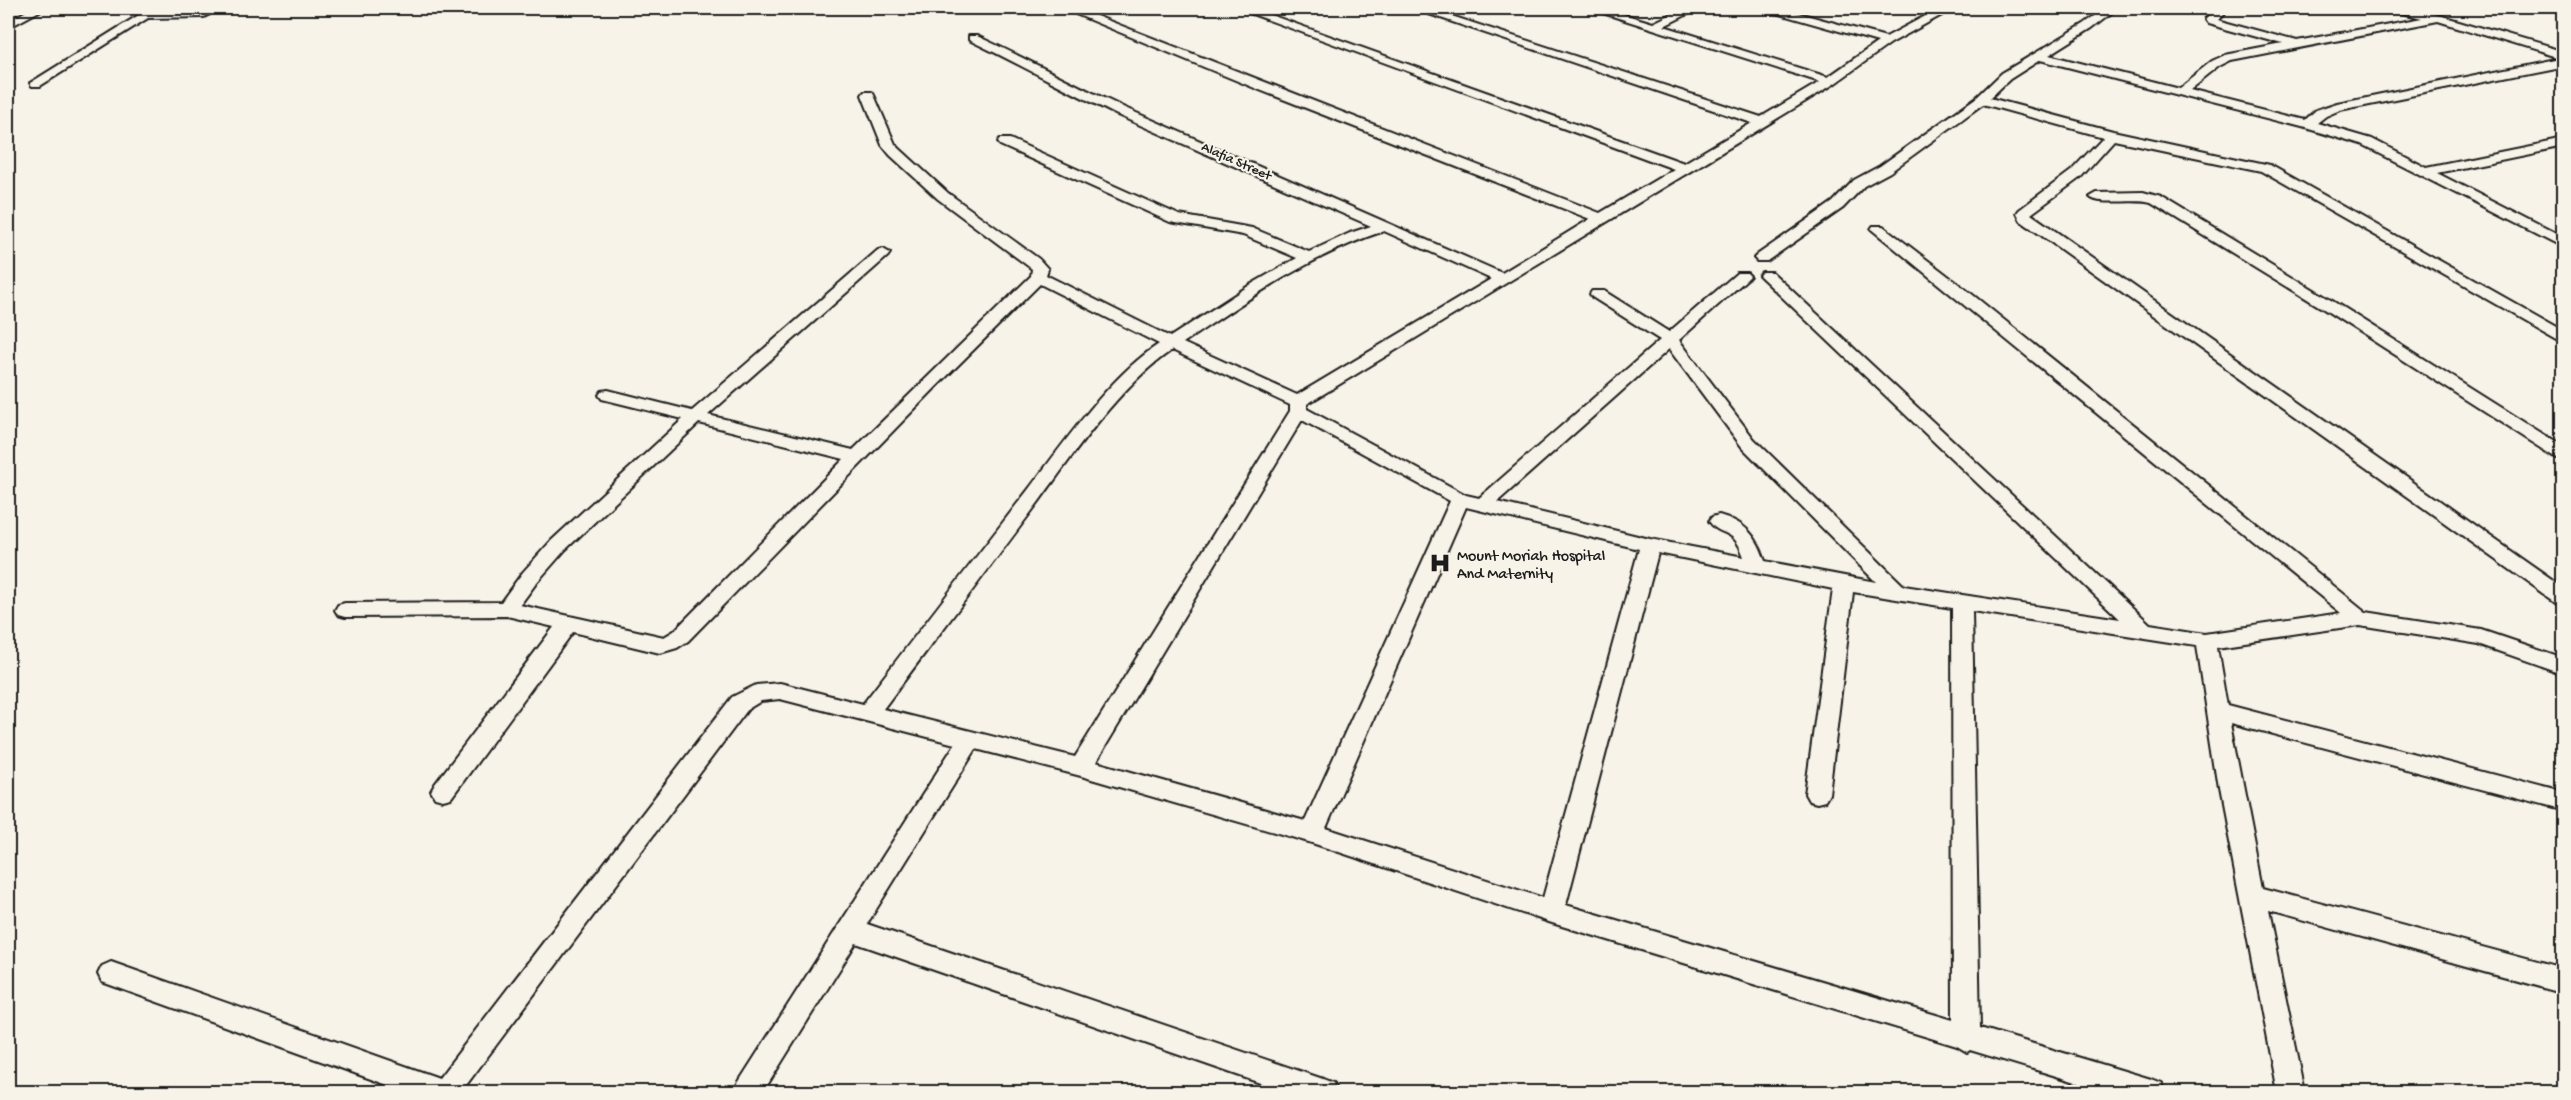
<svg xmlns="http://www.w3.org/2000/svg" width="2571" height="1100" font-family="'Gochi Hand',sans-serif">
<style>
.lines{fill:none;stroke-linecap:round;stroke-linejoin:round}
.street-casing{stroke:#1c1c1c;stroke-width:4}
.street{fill:#f7f3e8;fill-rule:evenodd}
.labels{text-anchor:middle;stroke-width:4.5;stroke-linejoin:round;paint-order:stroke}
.far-street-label{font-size:14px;fill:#1c1c1c;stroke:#f7f3e8}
.poi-label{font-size:16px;fill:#1c1c1c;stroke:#f7f3e8;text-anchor:start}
</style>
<rect width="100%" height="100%" fill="#f7f3e8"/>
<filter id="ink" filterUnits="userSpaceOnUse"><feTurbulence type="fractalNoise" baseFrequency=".0167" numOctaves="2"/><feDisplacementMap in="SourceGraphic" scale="12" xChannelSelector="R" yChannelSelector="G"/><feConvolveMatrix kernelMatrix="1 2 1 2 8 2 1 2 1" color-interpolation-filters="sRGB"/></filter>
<g filter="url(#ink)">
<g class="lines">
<defs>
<path id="street" d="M 32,8 L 45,8 L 8,28 L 8,21 Z
M 150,8 L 162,8 L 159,11 L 204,11 L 210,14 L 204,17 L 148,18 L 40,86 L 32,86 L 30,83 Z
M 1061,8 L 1076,8 L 1600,213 L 1674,169 L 1236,8 L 1251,8 L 1684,163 L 1752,123 L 1411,8 L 1427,8 L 1761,117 L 1820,82 L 1587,8 L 1603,8 L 1653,23 L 1684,8 L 1697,8 L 1696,10 L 1664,26 L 1828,77 L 1878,42 L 1765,10 L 1764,8 L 1780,8 L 1886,37 L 1940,8 L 1952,8 L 1951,10 L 1891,43 L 1834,84 L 1307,404 L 1307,409 L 1466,495 L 1479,498 L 1660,340 L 1592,297 L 1590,294 L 1592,291 L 1604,291 L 1669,332 L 1737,273 L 1747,273 L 1750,276 L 1747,279 L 1679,340 L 1754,439 L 1904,586 L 2120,619 L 1762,278 L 1759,275 L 1762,272 L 1772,272 L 2150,624 L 2207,633 L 2341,613 L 1871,229 L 1873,226 L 1883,226 L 1973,295 L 2366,612 L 2481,630 L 2564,658 L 2564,674 L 2479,644 L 2360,625 L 2218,646 L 2228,705 L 2564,793 L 2564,811 L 2231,723 L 2263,888 L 2564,969 L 2564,993 L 2268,911 L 2305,1092 L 2277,1092 L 2219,790 L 2197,646 L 1972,611 L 1980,1028 L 2151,1079 L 2161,1083 L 2165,1092 L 2109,1092 L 1970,1050 L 1967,1052 L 1957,1046 L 1552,923 L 1312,843 L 1081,776 L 976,749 L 867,924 L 1323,1079 L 1333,1083 L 1337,1092 L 1286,1092 L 856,943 L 763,1092 L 734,1092 L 738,1083 L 955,744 L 780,699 L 761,701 L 748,709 L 461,1092 L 407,1092 L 102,982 L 98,974 L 102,966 L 111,962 L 439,1078 L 732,697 L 756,685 L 780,683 L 863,704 C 918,632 973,561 1028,490 C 1065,442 1109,377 1159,344 L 1040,284 L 936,387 L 688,641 L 677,648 L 660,653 L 573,632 L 451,798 L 443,800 L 435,798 L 431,791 L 435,784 L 554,627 L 507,616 L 345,617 L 338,615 L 335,610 L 338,605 L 345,603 L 501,602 L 523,572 L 551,541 L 683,419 L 602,399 L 599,395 L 602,391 L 608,390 L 692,411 L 878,250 L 883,249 L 890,253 L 888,256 L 708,415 L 853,450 L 1031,276 L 1032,269 L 938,199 L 890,155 L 882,145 L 862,95 L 864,92 L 872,92 L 874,95 L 895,144 L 900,149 L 948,193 L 1039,259 L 1048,269 L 1046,275 L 1170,337 L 1250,285 L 1297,258 L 1243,235 L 1170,222 L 1000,145 L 998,142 L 1000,139 L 1010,139 L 1179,215 L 1252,228 L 1309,252 L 1350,233 L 1371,226 L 1115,114 C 1066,90 1019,64 969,40 L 969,36 L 977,36 C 1027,59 1075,85 1125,108 L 1502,273 L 1590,219 L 1257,89 ZM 1384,231 L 1491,279 L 1297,395 L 1183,343 C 1247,300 1310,255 1384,231 ZM 1669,349 L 1742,447 L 1876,582 L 1765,561 C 1757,536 1745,522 1719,515 L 1712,517 L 1709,521 C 1720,538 1734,526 1744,557 L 1650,539 L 1497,502 ZM 1172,350 L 1290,405 L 1290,411 L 1075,757 L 883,709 C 935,639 988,570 1040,500 C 1076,451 1121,384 1172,350 ZM 1302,420 L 1450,501 L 1305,821 L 1096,762 ZM 699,423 L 844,459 L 674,631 L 664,637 L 520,605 L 537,582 L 565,550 ZM 1466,507 L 1639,549 L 1543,898 L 1326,828 ZM 1658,553 L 1833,589 L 1805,794 L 1809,801 L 1817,803 L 1825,801 L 1829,794 L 1853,592 L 1952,608 L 1953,1020 L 1566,905 Z
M 2106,8 L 2118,8 L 2092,28 L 2049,55 L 2178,88 L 2212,61 L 2225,55 L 2283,44 L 2206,23 L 2203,19 L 2215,8 L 2227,8 L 2216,19 L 2297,41 L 2422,18 L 2389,10 L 2387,8 L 2406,8 L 2442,16 L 2564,52 L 2564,65 L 2340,110 L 2326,116 L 2317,123 L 2372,139 L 2426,167 L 2564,139 L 2564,147 L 2437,173 L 2564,238 L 2564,248 L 2362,145 L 2302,127 L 2040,60 L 2010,79 L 1990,98 L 2113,131 L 2270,165 L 2564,331 L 2564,343 L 2261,171 L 2114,140 L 2081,177 L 2031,214 L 2564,588 L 2564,605 L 2557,603 L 2021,221 L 2017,213 L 2019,210 L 2071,171 L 2103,137 L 1983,104 L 1890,172 L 1864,186 L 1843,208 L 1767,261 L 1757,261 L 1754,258 L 1757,255 L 1833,202 L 1854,180 L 1880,166 L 1977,97 L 2002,73 L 2084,24 ZM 2438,21 L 2559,58 L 2337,103 L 2316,110 L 2305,120 L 2190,91 L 2220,67 L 2232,61 Z
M 2543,8 L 2564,8 L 2564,14 L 2545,10 Z
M 2143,192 L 2161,197 L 2334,302 L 2564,447 L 2564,460 L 2558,459 L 2322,308 L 2151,203 C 2136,198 2099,206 2090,197 L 2097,193 Z"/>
</defs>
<use href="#street" class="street-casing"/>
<use href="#street" class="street"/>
</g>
</g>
<defs>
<symbol id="hospital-bare" viewBox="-9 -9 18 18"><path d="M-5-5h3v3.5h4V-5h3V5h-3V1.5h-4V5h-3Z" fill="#1c1c1c" stroke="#f7f3e8" stroke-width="2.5" paint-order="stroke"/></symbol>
</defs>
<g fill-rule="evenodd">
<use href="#hospital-bare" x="1425" y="548" width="30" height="30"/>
</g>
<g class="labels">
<g class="far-street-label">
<text transform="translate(1237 160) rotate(24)" y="5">Alafia Street</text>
</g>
<g class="poi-label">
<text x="1457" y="560">Mount Moriah Hospital<tspan x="1457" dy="18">And Maternity</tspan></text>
</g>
</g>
<rect width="2571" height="1100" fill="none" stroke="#f7f3e8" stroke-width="30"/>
<rect x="15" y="15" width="2541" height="1070" fill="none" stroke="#1c1c1c" stroke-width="2" filter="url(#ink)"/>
</svg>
